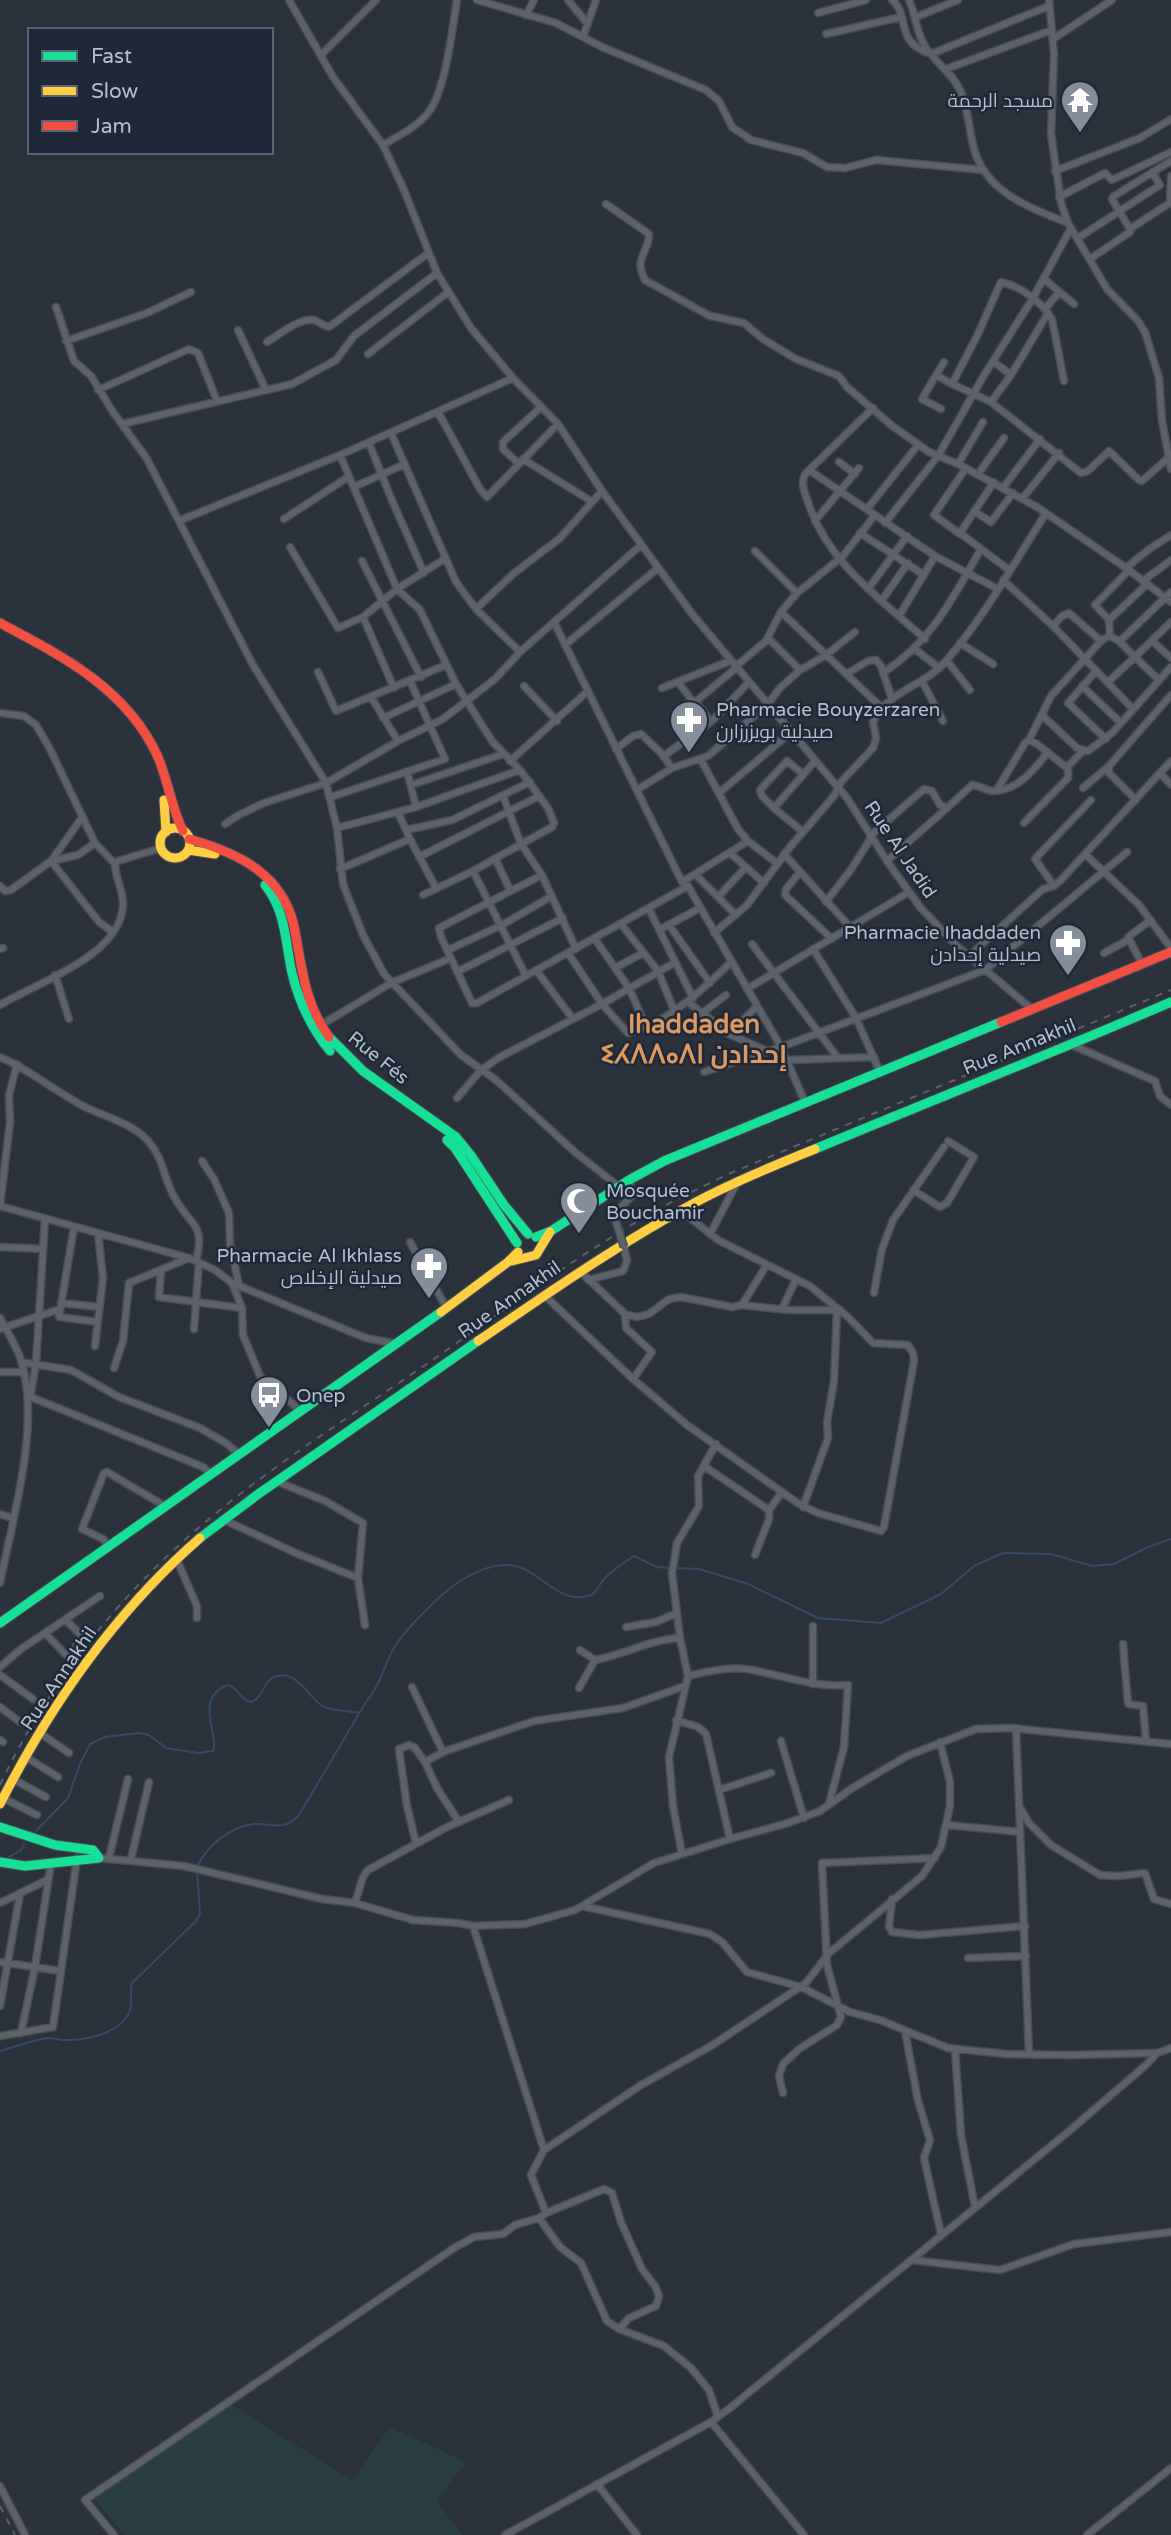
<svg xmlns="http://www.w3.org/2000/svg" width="1171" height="2535" font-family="'Varela Round',Cairo,'Noto Sans Tifinagh',sans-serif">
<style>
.green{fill:#283e43}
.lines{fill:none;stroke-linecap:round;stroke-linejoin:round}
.stream{stroke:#364a68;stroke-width:2}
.street-casing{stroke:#484d54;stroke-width:9}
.fast-casing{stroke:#484d54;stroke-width:11}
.slow-casing{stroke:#484d54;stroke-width:11}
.jam-casing{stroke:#484d54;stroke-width:11}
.street{stroke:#5c616a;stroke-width:6}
.fast{stroke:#16e098;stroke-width:9}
.slow{stroke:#ffcf43;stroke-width:9}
.jam{stroke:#f24e42;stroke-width:9}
.rail{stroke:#5b6068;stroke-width:2;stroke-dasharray:7 7;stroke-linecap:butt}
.street-bridge-casing{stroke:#484d54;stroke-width:9;stroke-linecap:butt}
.street-bridge{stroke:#5c616a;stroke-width:6}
.labels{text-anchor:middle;stroke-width:5;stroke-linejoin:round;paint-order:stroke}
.poi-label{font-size:19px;fill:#b6bfcd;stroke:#1e2838;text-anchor:end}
.street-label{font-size:19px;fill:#b6bfcd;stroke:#1e2838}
.district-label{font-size:26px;font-weight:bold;fill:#dd9961;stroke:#1e2838}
</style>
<rect width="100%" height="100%" fill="#2c323c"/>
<path class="green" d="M 230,2404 L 352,2480 L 390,2427 L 466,2462 L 437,2501 L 462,2535 L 125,2535 L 93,2498 Z"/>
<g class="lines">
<path class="stream" d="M 675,1568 L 699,1569 L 748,1584 L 818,1618 L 881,1623 L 941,1594 L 974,1566 L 1003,1553 L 1051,1554 L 1092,1566 L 1114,1564 L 1146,1548 L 1171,1539
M 36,1831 L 68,1798 L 80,1764 L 90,1744 L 105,1737 L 139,1733 L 149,1735 L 166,1748 L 198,1753 L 213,1751 C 220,1735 193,1700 227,1685 C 238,1686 239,1700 251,1702 C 265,1697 263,1679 277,1676 C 296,1670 309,1697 321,1705 C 331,1712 347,1710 359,1713
M 9,1857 L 21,1850 L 24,1844
M 198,1865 C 207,1846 231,1826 254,1824 C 273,1823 284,1832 299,1815 L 366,1702 C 382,1683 383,1666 395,1646 C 405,1630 428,1608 442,1595 C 462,1577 498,1556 524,1569 C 546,1579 563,1605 591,1595 C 596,1593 598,1588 601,1583 C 609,1572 622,1564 634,1556 L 657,1567 L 670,1568
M 0,2051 C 15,2047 32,2040 48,2038 C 53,2038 59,2040 64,2040 C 84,2041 117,2034 128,2015 C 134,2005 129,1993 132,1983 L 196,1921 L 200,1913 L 197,1871"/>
<defs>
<path id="street" d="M 289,0 L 333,77 L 383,145 L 404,190 L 437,273 L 471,328 L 513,378 L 558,424 L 602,491 L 693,615 L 847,798 L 889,864 L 920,907 L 957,946 L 1033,1010
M 477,0 L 556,23 L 602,47 L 706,90 L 719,101 L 732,127 L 751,140 L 803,153 L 827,167 L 845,168 L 876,160 L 983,170
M 568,0 L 588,24
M 892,0 C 911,15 893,42 931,54 L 1049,6
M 909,0 C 916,15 916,32 925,46 C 935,63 953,73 961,92 C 968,109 969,128 973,145 C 984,192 1028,207 1068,223
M 1049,0 L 1054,54 L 1051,133 L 1061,203 L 1068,223 L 1107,289 L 1138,321 L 1145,332 L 1159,378 L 1162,421 L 1171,469
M 818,13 L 866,0
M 526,15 L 534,0
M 916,17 L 958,0
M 826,34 L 901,17
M 583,37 L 596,0
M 1053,39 L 1112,0
M 321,55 L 376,0
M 946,69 L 1052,30
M 383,145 C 398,136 417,127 428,113 C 446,90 452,30 457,0
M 1171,161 L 1114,196 L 1112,199 L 1130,229 L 1171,202
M 1055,171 L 1140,138 L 1171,119
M 1059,197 L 1105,173 L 1112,180 L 1171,152
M 1170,202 L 1171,176
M 606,204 L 649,234 C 649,253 633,258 645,280 L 710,316 L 744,323 L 763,339 L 796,359 L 839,376 L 847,387 L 891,425 L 929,452 L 958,464 L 1037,507 L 1126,568 L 1171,602
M 1078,238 L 1160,185 L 1152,172
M 1090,259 L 1130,232 L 1130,229
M 1044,279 L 1074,304
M 56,307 L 74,361 L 91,376 L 113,412 L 147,459 L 253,665 L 326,783 L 337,828 L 343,884 L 363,935 L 384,974 L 461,1055 L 496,1080 L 576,1153 L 618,1186
M 1045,309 L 1059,292
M 238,330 L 266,390
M 66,341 L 147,313 L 191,292
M 267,342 C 279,335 300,317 314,320 C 320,322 323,326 329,327 L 427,254
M 368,354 L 447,293
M 944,362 L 936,375 L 952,384
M 994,362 L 1011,375
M 936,375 L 922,399 L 941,409
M 1064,381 L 1052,319 C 1042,302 1020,286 1001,282 L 977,336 L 952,384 L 991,402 L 1081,473 L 1088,471 L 1109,451 L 1139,480 L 1142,481 L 1168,458
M 98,390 L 189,349 L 198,353 L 217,401
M 991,402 L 1011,375 L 1048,313
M 873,408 L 806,473 C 800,482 804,490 807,499 C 825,560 879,598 925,639
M 438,412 L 480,489 L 487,497 L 558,424
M 122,424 L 292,384 L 336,360 L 354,336 L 437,273
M 391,433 L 456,582 L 476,609 L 520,652
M 369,443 L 391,498 L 424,573
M 340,455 L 397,589 L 420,610 L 456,684 L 492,741 L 520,770 L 548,808 L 554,823 L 552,827 L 473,871 L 423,895
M 523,459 L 591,501
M 839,462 L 855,474
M 518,463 L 503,449 L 503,442 L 541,407
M 958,464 L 983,422
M 809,470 L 935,556 L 998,589
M 978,474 L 1004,438
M 994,482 L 960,533 L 1009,570
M 354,487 L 405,464
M 1003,488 L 1040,439
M 1022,499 L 1059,453
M 867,509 L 918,445
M 974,511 L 991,522 L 1013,493
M 284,519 L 348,477
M 181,520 L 340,455 L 513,378
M 815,521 L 859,468
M 885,523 L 938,456 L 983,377 L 1033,298 L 1071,228
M 860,533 L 924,575
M 960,534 L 934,515 L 966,468
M 290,547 L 338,628 L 363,617 L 397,589 L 446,558
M 755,551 L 797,593
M 362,561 L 421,677
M 1126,568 L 1148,550 L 1171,535
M 1003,580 L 1053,626 L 1062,616 L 1069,613 L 1101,641
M 1143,581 L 1171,560
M 868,589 L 907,536
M 882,600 L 908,563
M 476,609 L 513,574 L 560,538 L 602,491
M 781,612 L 882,708
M 899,616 L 935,556
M 363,617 L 394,688
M 1109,620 L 1147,584
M 554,622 L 682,882 L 688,886 L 781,1047 L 805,1102
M 1053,626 L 1133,709
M 1110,636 L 1109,620 L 1095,605 L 1129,570
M 768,638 L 800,670
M 1119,641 L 1135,657 L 1171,622
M 1152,641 L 1171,658
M 960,643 L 993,664
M 565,645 L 658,568
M 915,649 L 939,668
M 947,661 L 970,690
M 735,667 L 766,641 L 781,612 L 797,593 L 843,556 L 875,515
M 1096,671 L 1068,703 L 1106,739
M 318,672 L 336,711 L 446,665
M 883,673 C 933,640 952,599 981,549
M 846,674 L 868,661 L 876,660 L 881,666 L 892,699
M 922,681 L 943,721
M 678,682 L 694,703 L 736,668
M 1108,682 L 1135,657 L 1159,680
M 524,686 L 557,721
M 1082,686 L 1121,723
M 662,688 L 730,661
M 371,697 L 398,741
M 696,702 L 710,721
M 0,713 L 24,716 L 36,725 L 50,749 L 95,843 L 115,864
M 1042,715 L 1077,748 L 1088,751 L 1112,733 L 1171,667
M 383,718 L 456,684
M 1029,740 L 1051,696 L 1101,641 L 1109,636 L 1120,641 L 1171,592
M 616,749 L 633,736 L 641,734 L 661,753 L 672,768
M 664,756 L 713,720 L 748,683
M 701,760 L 738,829 L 748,841 L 778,864
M 510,761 L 588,691
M 407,771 L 416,807
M 1160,773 L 1171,785
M 411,785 L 503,754
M 1083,788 L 1109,766
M 637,790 L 672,768 L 708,756 L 767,705 L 780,688 L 800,670 L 826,655 L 855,632
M 997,790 L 1025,743 L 1029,740 L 1037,744 L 1067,768
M 719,793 L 790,733
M 503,796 L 521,844 L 542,875 L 576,949
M 331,797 L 445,759 L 410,681
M 1136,800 L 1109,773 L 1109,766 L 1171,695
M 774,808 L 762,796 L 760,790 L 787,761 L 803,774
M 81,819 L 51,861 L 99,922 L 113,932
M 1024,823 L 1068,778 L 1068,766 L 1083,751
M 225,824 L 239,815 L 264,803 L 326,783 L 398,741 L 443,719 L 495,679 L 520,652 L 641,545
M 337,828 L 416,807 L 520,770
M 406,830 L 452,820 L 530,782
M 803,832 L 774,808 L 815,761
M 870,836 L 924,789 L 932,791 L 940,805 L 947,808 L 972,785 C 980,785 986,791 994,791 C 1017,791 1035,769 1048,752
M 410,839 L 436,888
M 730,853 L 764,883
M 784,854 L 851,928
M 1086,855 L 1139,905 L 1171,948
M 419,857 L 539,796
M 495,858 L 510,890
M 887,861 L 947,808
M 340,869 L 410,839 L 398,812
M 473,871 L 526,976
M 800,872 L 786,889 L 785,895 L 832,939
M 695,874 L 736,915
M 542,875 L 439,928 L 441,937 L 472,1003 L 477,1003 L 688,886
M 682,882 L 748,841
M 0,886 L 5,891 L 11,890 L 51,861 L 78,855 L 95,843
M 1054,886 L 1035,859 L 1091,800
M 718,897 L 746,867
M 826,902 L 852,868 L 871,838
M 649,909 L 693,998
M 621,924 L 658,971 L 674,1010
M 669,925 L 710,983
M 659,930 L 700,908
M 714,933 L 747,905 L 790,847 L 834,796 L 841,782 L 873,748 L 876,738 L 873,722 C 887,691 925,686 946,661 C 985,616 1014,563 1046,513
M 595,939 L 629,988 L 646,1026
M 752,944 L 838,1058
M 0,949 L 3,948
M 813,949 L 856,1018 L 880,1072
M 448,950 L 502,925 L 552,896
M 568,953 L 602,1004 L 628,1033 C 664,1025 706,987 731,962
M 1104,953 L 1128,940
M 969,956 L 1043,889 L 1054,886 L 1060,881 L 1171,761
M 1142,964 L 1128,937 L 1151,920
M 615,968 L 643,953
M 536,970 L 573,1019
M 457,972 L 563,918
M 55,975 L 69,1019
M 747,989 L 909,892
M 688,1002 L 729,1034 L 767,1051
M 0,1005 C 38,982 119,957 123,906 C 124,891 115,878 115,864 L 118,861 L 161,848
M 701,1014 L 726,995
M 321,1025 L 391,983 L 451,958
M 729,1034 L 757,1006
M 1072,1045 L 1155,1081 L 1160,1096 L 1171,1105
M 0,1057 C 30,1070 55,1091 83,1106 C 105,1117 133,1123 149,1142 C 164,1159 164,1181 176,1200 C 193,1229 205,1223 196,1261
M 788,1060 L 874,1057
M 704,1072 L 781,1047 L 985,970 L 1127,852
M 457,1098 L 481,1070 L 500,1057 L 602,1004 L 674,963
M 202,1161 L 214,1179 L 229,1213 L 230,1244 L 239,1285
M 913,1190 L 940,1207 L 947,1203 L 974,1157 L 948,1141
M 0,1206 L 189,1258 L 215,1270 L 232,1283 L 366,1338 L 397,1344
M 0,1206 L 10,1122 L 9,1095 L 17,1064
M 616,1222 L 617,1211 L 633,1195 L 629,1180
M 74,1227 L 59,1317 L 98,1322
M 710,1234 L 738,1181
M 410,1242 L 446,1307
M 0,1247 L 43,1249
M 161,1270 L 159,1297 L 242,1308
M 580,1271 L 625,1314 L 637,1317 L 649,1314 L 669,1299 L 681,1297 L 732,1307 L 742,1305 L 788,1310 L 840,1310
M 588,1280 L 623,1271 L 627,1261 L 624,1247
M 232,1283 L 242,1308 L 243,1335 L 260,1376 C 268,1388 288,1397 300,1411
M 874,1293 L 882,1249 L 893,1220 L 944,1147
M 544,1295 L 633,1379 L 687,1425 L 799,1504 L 818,1513 L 881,1531 L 884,1527 L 914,1361 L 913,1353 L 908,1345 L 873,1343 L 848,1317 L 810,1286 L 718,1240 L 680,1210
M 61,1303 L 99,1307
M 742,1305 L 766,1266
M 782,1309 L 796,1279
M 625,1314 L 626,1328 L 652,1352 L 633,1379
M 0,1318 C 7,1331 15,1344 20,1357 C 42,1423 13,1516 0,1583
M 0,1329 L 60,1309
M 194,1329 L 199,1262
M 95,1346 L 103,1278 L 98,1233
M 21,1362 L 71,1370 L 119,1397 L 200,1428 L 226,1443 L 239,1454
M 114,1368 L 123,1341 L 129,1283 L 189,1258
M 0,1372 L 24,1372
M 31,1397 L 203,1467 L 211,1474
M 30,1398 L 36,1364 L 45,1219
M 704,1466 L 769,1510
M 276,1481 L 325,1501 L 363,1523 L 358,1578 L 365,1625
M 803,1507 L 828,1438 L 827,1422 L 834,1381 L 837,1310
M 0,1514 L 12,1518
M 224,1520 L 296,1553 L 358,1578
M 109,1546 L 103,1539 L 82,1529 L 104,1473 L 107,1472 L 165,1506
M 755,1555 L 769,1519 L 769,1510 L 782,1492
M 177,1560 L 197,1606 L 197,1618
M 813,1626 L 813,1684
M 626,1627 L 656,1622 L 677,1613
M 45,1633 L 67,1656 L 71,1656 L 82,1636 L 66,1620
M 1123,1644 L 1128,1704 L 1143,1706 L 1146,1741
M 580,1650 L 595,1660 C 624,1655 651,1639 680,1638
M 0,1667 L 21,1649 L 100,1596
M 0,1675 L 33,1699
M 688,1676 C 706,1671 734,1666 752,1670 C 785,1676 815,1688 848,1685 L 844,1747 L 829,1804
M 412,1687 L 443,1752
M 579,1688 L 595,1660
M 0,1707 L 20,1722
M 676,1720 L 698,1727 L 706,1734 L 730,1839
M 1016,1728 L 1029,2054
M 40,1733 L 69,1753
M 0,1740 L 3,1742
M 781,1741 L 804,1818
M 26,1757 L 58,1777
M 425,1762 L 443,1752 L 534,1721 L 623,1708 L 685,1686
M 13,1779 L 46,1797
M 719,1790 L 771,1773
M 3,1798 L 37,1815
M 1019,1806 L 1029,1823 L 1051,1845 L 1100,1875 L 1118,1876 L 1145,1873 L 1154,1899 L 1171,1904
M 947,1825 L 1020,1832
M 416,1843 L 407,1806 L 399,1749 L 409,1745 L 414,1747 L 425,1762 L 437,1788 L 459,1822
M 682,1854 L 673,1806 L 669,1757 L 688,1676 L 680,1638 L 672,1573 L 677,1543 L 699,1506 L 698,1476 L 716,1444
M 99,1858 L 184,1866 L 322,1899 L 355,1903 L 413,1920 L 459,1923 L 473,1926 L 525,1924 L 575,1910 L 654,1863 L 730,1839 L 788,1823 L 820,1811 L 854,1787 L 907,1756 L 976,1729 L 1010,1728 L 1171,1744
M 109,1858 L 128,1779
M 131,1859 L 149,1782
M 892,1899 L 889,1927 L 892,1932 L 920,1935 L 1025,1926
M 0,1903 L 47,1880
M 355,1903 L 363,1877 L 368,1870 L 447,1827 L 509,1800
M 582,1906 L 710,1934 L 722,1942 L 747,1972 L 801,1987 L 850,2012 L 880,2020 L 948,2048 L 1007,2054 L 1071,2055 L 1157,2053 L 1171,2048
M 473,1926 L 544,2150
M 968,1958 L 1026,1956
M 0,1962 L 61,1971
M 0,2006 L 20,1894
M 905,2031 L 918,2101 L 930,2140 L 924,2158 L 941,2234
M 21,2033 L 35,1967 L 51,1863
M 0,2036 L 53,2027 L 77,1858
M 955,2049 L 961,2135 L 975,2207
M 783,2093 L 779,2076 L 783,2064 L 799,2049 L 837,2025 L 841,2017 L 827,1965 L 822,1863 L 935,1858
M 546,2213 L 531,2175 L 544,2150 L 641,2085 L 711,2046 L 806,1983 L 828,1954 L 922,1876 L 941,1847 L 950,1806 L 950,1782 L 940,1742
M 539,2218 L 560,2247 L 581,2263 L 607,2321 L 619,2329 L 664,2346 L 691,2368 L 709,2390 L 718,2417
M 911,2260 L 1000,2270 L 1074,2244 L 1171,2232
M 711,2422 L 804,2535
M 597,2484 L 637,2535
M 0,2486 L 25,2535
M 114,2535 L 85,2500 L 454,2248 L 474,2237 L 503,2234 L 515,2225 L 539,2218 L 546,2213 L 604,2189 L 612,2193 L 621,2222 L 642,2269 L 655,2286 L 659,2296 L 656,2306 L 629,2318 L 619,2329
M 505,2535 L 711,2422 L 730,2408 L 1068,2132 L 1146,2065 L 1157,2053
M 1087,2535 L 1171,2468"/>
<path id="fast" d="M 265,885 C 286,911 285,941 292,973 C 299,1002 311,1028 330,1051
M 329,1037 L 363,1071 L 456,1137 L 470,1154 L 504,1205 L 528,1234
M 447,1140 L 455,1148 L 517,1243
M 815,1149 C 933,1100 1053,1053 1171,1002
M 536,1237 L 551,1231 L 629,1180 L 664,1161 L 1001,1022
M 200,1538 L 257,1495 L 478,1341
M 0,1623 L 441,1312
M 0,1827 L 55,1845 L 93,1850 L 99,1858
M 0,1862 L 25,1866 L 99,1858"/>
<path id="slow" d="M 164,800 L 166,832
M160 843a15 15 0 1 1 30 0a15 15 0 1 1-30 0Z
M 188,850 L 215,854
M 512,1261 L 536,1255 L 550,1232
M 441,1312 L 508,1262 L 518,1252
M 478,1341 C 550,1292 621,1242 698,1201 C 736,1181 775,1165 815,1149
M 0,1804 C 50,1706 116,1611 200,1538"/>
<path id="jam" d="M 0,623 C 62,656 126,688 157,755 C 168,779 171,807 183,831
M 189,839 C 239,853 285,875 295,931 C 302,969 305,1004 329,1037
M 1001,1022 L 1171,952"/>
</defs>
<use href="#street" class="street-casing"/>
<use href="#fast" class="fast-casing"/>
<use href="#slow" class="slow-casing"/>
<use href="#jam" class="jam-casing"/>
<use href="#street" class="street"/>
<use href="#fast" class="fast"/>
<use href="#slow" class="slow"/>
<use href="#jam" class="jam"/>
<path class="rail" d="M 0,1785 C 47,1685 119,1595 203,1524 C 274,1464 354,1414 431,1361 C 507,1308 583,1251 664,1206 C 684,1195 705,1186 726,1175 L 1171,990
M 0,2506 L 15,2535"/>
<defs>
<path id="street-bridge" d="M 616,1222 L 624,1247"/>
</defs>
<use href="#street-bridge" class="street-bridge-casing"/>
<use href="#street-bridge" class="street-bridge"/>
</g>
<defs>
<symbol id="temple-pin" viewBox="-11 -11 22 30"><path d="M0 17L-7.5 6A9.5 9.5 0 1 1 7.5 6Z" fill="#868e9a" stroke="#1e2838"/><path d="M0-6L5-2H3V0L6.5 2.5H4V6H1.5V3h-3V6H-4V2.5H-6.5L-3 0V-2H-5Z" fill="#fff"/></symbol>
<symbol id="pharmacy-pin" viewBox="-11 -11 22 30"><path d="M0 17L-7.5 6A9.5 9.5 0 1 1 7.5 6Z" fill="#868e9a" stroke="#1e2838"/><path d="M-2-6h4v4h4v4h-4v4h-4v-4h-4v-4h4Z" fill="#fff"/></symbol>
<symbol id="mosque-pin" viewBox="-11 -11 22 30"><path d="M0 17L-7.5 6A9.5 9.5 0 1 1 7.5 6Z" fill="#868e9a" stroke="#1e2838"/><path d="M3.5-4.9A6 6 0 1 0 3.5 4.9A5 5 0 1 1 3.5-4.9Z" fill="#fff"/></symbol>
<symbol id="bus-pin" viewBox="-11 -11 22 30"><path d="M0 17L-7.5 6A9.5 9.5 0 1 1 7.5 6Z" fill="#868e9a" stroke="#1e2838"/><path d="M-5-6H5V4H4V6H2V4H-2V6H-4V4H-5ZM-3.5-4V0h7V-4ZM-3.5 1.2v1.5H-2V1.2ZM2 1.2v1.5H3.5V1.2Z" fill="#fff"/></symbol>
</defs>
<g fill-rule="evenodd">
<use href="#temple-pin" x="1058" y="78" width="44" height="60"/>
<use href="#pharmacy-pin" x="667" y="698" width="44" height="60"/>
<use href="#pharmacy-pin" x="1046" y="921" width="44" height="60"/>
<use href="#mosque-pin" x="557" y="1179" width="44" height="60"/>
<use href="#pharmacy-pin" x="407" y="1244" width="44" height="60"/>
<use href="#bus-pin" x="247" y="1373" width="44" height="60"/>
</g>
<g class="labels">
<g class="poi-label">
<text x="1053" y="107">مسجد الرحمة</text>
<text x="716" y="716" text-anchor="start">Pharmacie Bouyzerzaren<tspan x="716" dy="22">صيدلية بويزرزارن</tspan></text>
<text x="1041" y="939">Pharmacie Ihaddaden<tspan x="1041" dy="22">صيدلية إحدادن</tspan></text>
<text x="606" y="1197" text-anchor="start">Mosquée<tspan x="606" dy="22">Bouchamir</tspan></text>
<text x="402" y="1262">Pharmacie Al Ikhlass<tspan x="402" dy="22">صيدلية الإخلاص</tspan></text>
<text x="296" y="1402" text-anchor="start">Onep</text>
</g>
<g class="street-label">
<text transform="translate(901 849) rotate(56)" y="7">Rue Al Jadid</text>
<text transform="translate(1019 1046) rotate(-22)" y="7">Rue Annakhil</text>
<text transform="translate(379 1057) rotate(39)" y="7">Rue Fés</text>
<text transform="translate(509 1299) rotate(-35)" y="7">Rue Annakhil</text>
<text transform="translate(58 1678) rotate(-56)" y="7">Rue Annakhil</text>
</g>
<g class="district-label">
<text x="694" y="1033">Ihaddaden<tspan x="694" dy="30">ⵉⵃⴷⴷⴰⴷⵏ إحدادن</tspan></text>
</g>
</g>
<rect x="28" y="28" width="245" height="126" fill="#1e2838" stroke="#5b6474" stroke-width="2"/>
<rect x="42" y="51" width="35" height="10" fill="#16e098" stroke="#5b6474" stroke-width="2"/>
<text x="91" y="63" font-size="21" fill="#b6bfcd">Fast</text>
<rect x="42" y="86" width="35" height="10" fill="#ffcf43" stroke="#5b6474" stroke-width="2"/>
<text x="91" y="98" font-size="21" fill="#b6bfcd">Slow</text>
<rect x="42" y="121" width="35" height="10" fill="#f24e42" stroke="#5b6474" stroke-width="2"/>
<text x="91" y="133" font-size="21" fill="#b6bfcd">Jam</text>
</svg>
